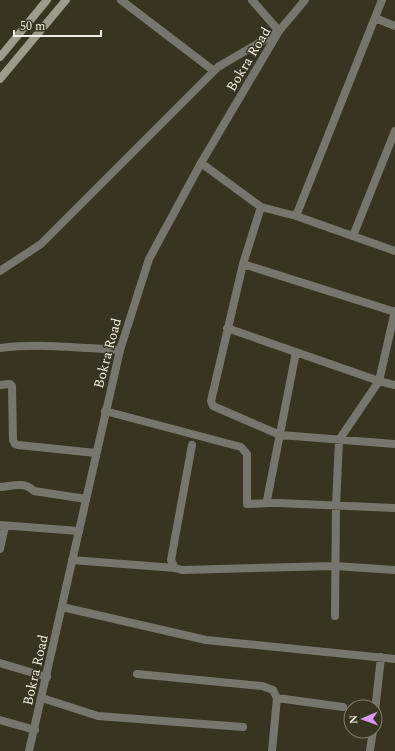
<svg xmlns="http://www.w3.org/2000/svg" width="395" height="751" font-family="Spectral,serif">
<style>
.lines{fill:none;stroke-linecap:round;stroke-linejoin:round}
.minor{stroke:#77766c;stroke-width:8}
.tertiary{stroke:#77766c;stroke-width:8}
.secondary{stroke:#9c9b8c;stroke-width:8}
.labels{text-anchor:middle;stroke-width:3;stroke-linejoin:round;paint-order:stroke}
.street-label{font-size:14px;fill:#f1efe3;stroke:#373522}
</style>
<rect width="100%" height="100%" fill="#373522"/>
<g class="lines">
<path class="minor" d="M 121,0 L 214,71
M 375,18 L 395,26
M 201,163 L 261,207 L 296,216 L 395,251
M 261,207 L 243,264 L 211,401 L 213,406 L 280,435 L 395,444
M 296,216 L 382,0
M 353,236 L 395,131
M 243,264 L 395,312
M 0,271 L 41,244 L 218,67 L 279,31 L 252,0
M 227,328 L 379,381 L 395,385
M 0,348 C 39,343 80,348 120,350
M 296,352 L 267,500 L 271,503 L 277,503 L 395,508
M 0,385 L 10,384 L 12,386 L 13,440 L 15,444 L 18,445 L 96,453
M 105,411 L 241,447 L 247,454 L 247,504 L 271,503
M 0,487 C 13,486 24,481 34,491 L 86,499
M 0,525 L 79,531
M 0,549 L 5,526
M 72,560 L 175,568 L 182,570 L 335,566 L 395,570
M 175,568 L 171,560 L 192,445
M 62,607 L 206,640 L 395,659
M 335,616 L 336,506 L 339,440 L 379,381 L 395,311
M 0,663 L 47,677
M 137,674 L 262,686 L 273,690 L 277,698 L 272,751
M 42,698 L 98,716 L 243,727
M 277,698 L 343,707
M 375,711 L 381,657
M 0,720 L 35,730
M 370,750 L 373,731"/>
<path class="tertiary" d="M 29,751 L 120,350 L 149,259 L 201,163 L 279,31 L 305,0"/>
<path class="secondary" d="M 0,57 L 47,0
M 0,79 L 66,0"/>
</g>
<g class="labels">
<g class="street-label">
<text transform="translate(248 59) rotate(-59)" y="5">Bokra Road</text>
<text transform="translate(107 353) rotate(-75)" y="5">Bokra Road</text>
<text transform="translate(35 670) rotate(-77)" y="5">Bokra Road</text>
</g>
</g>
<g transform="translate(363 719) rotate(268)"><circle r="19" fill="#373522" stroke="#817f6f"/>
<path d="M0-3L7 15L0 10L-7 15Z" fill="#d99af7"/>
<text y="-6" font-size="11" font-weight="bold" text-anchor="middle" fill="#f1efe3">N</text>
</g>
<path d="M14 30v6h87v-6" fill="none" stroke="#f1efe3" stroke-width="2"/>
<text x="20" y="30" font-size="12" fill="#f1efe3" stroke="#373522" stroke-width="3" paint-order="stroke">50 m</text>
</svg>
